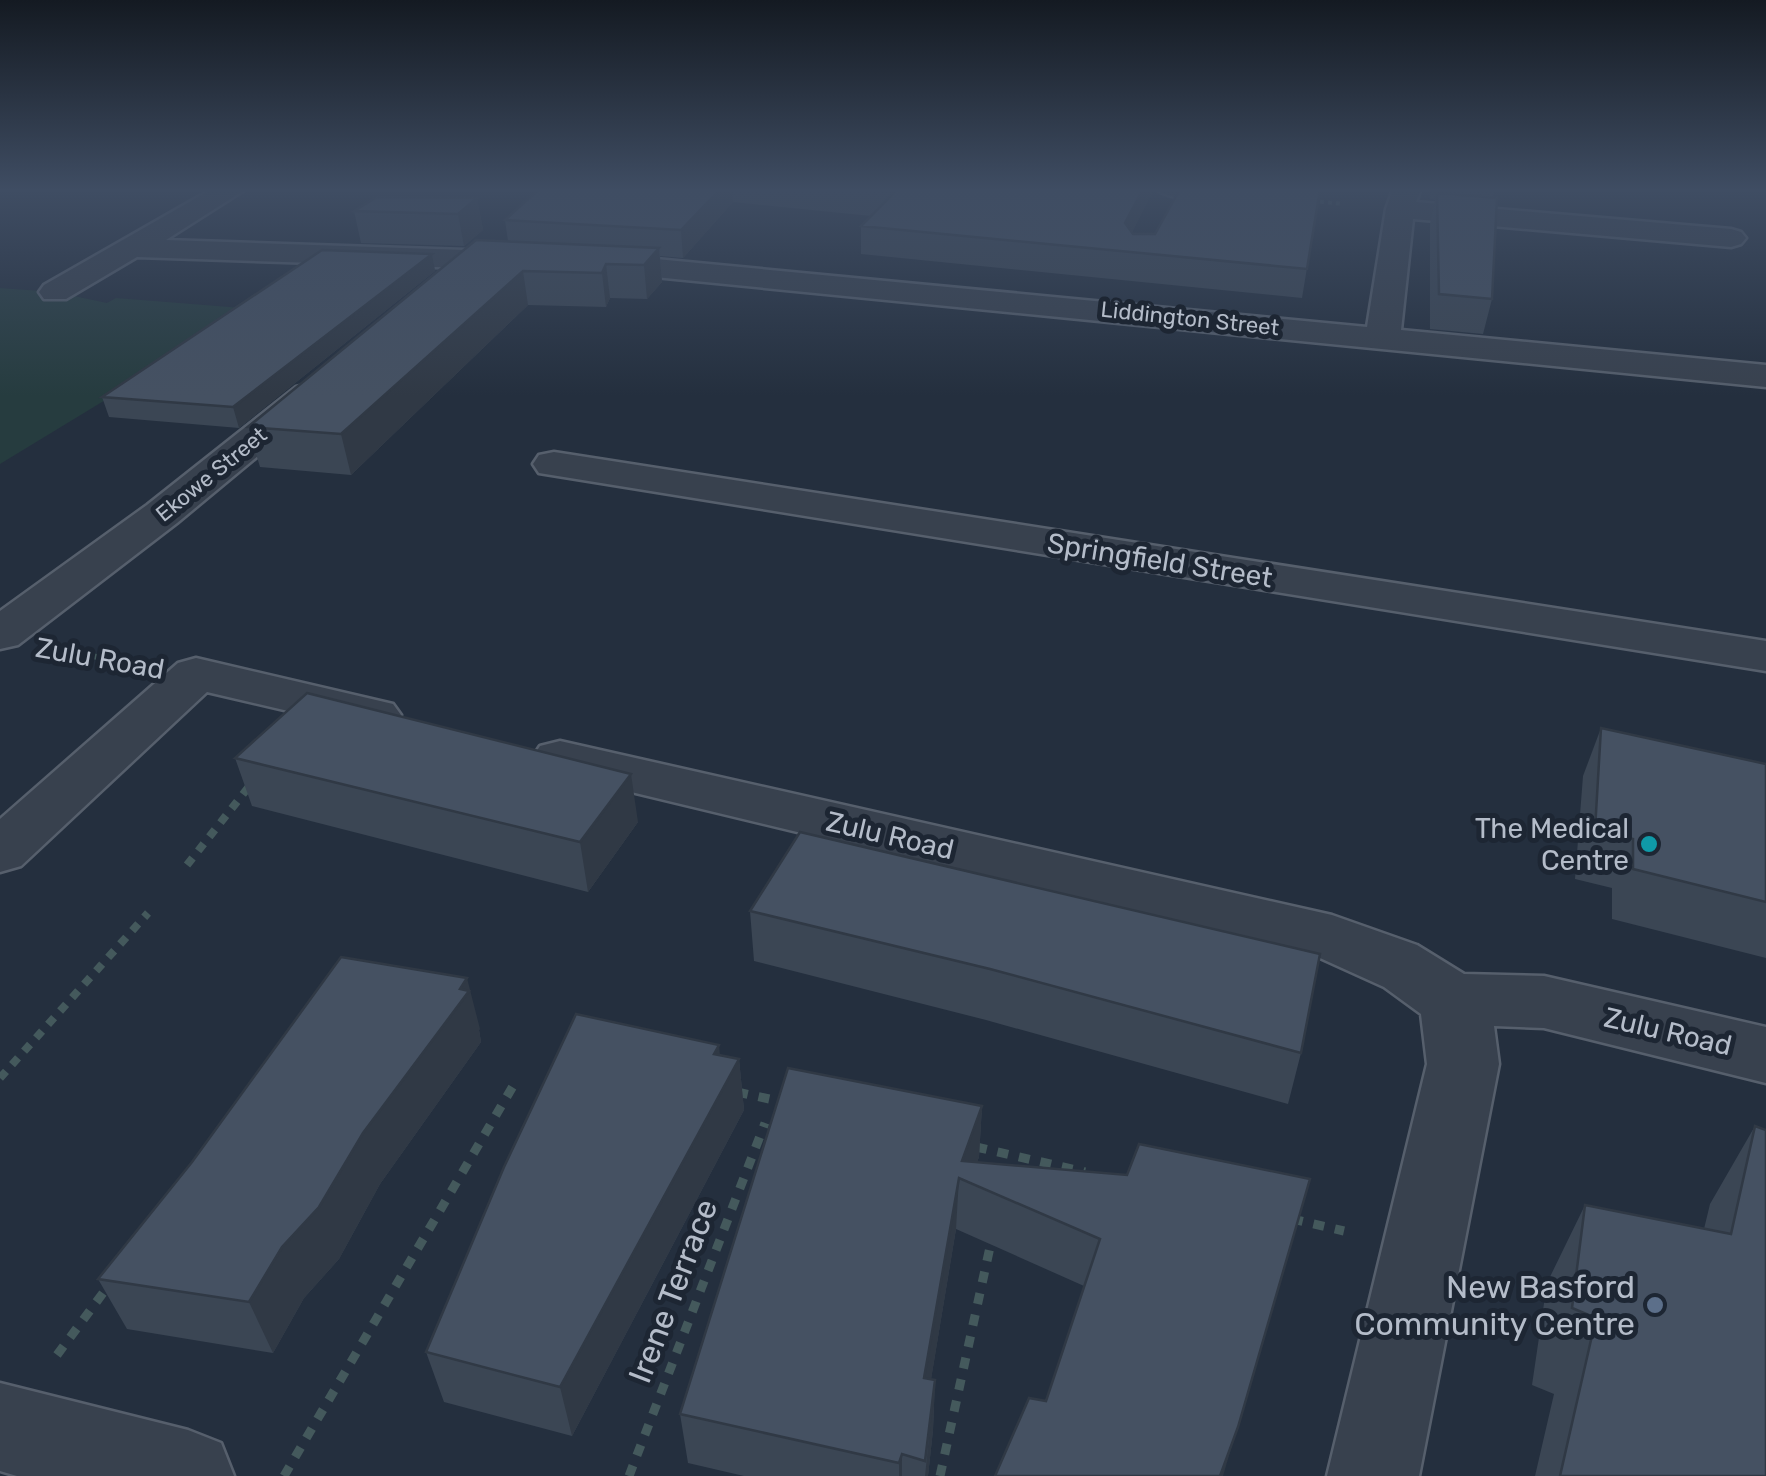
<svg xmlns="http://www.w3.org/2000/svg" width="1766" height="1476" font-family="Rubik,sans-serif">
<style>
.green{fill:#263c3f}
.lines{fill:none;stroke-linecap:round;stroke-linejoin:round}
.minor-casing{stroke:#565f6c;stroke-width:5}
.path-far3{stroke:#44595c;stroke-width:4;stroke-dasharray:4 4;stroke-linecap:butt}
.path-far2{stroke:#44595c;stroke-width:6;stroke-dasharray:6 6;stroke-linecap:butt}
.path-far1{stroke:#44595c;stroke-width:8;stroke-dasharray:9 9;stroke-linecap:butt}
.path{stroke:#44595c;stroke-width:9;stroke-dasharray:11 11;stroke-linecap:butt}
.minor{fill:#38414e;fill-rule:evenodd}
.wall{fill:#3b4654}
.shaded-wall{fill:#303945}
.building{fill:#455162;stroke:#303945;stroke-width:2.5}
.culture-dot{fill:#0f9aa8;stroke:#1d2633;stroke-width:4}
.service-dot{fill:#5c6f8a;stroke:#1d2633;stroke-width:4}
.labels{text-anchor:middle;stroke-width:10;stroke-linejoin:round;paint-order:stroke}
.far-street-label{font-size:22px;fill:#b4bcc9;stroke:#1d2633}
.street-label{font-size:28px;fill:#b4bcc9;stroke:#1d2633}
.poi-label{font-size:28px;fill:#b4bcc9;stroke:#1d2633;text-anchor:end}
.near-poi-label{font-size:32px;fill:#b4bcc9;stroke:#1d2633;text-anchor:end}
.near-street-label{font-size:32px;fill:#b4bcc9;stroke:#1d2633}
</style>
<rect width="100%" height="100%" fill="#242f3e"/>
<path class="green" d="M 0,288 L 55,292 L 107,303 L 116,298 L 255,309 L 0,464 Z"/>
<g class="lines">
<defs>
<path id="minor" d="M 212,189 L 246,189 L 166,240 L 614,255 L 1367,327 L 1386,209 L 1393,189 L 1421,189 L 1416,202 L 1731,229 L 1741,232 L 1746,238 L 1741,244 L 1731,247 L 1413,219 L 1401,330 L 1766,365 L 1766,387 L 614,273 L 137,257 L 66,299 L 44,299 L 39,292 L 44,285 Z
M 1156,189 L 1261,189 L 1270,196 C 1259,209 1167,202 1156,189 Z
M 309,384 L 322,387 L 328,395 L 322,403 L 177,523 L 18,645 L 0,649 L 0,611 L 147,505 L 296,387 Z
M 554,452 L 1766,641 L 1766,671 L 539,473 L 533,464 L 539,455 Z
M 196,658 L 393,704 L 401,715 L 393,726 L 374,731 L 207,692 L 21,866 L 0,872 L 0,819 L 178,663 Z
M 560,741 L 1332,915 L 1417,945 L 1464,974 L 1544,976 L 1766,1027 L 1766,1083 L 1544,1028 L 1494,1026 L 1499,1064 L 1419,1476 L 1327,1476 L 1427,1064 L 1421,1014 L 1384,987 L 1320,958 L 540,770 L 532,758 L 540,746 Z
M 0,1383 L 188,1430 L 221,1443 L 234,1476 L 17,1476 L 0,1471 Z"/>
</defs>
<use href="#minor" class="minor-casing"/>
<path class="path-far3" d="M 1312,201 L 1344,204"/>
<path class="path-far2" d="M 79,654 L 116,660"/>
<path class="path-far1" d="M 187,865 L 251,784
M 0,1078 L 148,913"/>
<path class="path" d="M 737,1092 L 783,1102
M 976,1147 L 1085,1172
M 1292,1219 L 1344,1231
M 57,1355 L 109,1285
M 284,1476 L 516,1081
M 629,1476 L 765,1123
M 940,1476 L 992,1238"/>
<use href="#minor" class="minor"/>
</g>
<path class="wall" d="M 539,189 L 1154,189 L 1132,232 L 1133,234 L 1155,234 L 1320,189 L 1302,298 L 861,254 L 861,226 L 871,216 L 733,202 L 683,258 L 660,256 L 662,282 L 647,299 L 610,298 L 606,307 L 528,305 L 351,475 L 260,467 L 248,427 L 508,241 L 505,220 Z
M 1430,189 L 1495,189 L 1492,198 L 1492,299 L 1483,334 L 1430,329 L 1430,224 L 1435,200 L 1430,199 Z
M 477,198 L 483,230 L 464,246 L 361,243 L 354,211 Z
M 432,254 L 435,271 L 239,428 L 109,417 L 102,397 Z
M 1601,728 L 1766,764 L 1766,958 L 1612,919 L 1612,888 L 1575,879 L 1583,776 Z
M 235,758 L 638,822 L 588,892 L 252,806 Z
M 750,911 L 1320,954 L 1301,1053 L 1288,1104 L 986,1020 L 754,961 Z
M 480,1029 L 479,1030 L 481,1042 L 380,1184 L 339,1259 L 304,1298 L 273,1353 L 127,1329 L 98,1279 Z
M 720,1055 L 739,1059 L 744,1110 L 572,1436 L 444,1402 L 426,1352 Z
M 982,1106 L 979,1157 L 977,1162 L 1127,1175 L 1223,1476 L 1046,1401 L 1084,1286 L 956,1229 L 931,1379 L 935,1380 L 933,1430 L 928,1476 L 744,1476 L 688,1463 L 680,1414 Z
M 1755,1126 L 1766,1476 L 1535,1476 L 1554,1394 L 1532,1385 L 1547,1283 L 1585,1205 L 1704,1229 L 1710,1204 Z"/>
<path class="shaded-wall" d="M 720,189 L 732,189 L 733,202 L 683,258 L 681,230 Z
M 1143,189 L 1154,189 L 1123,250 L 1125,223 Z
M 477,198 L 483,230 L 464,246 L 458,214 Z
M 659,248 L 662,282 L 647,299 L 644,265 Z
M 432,254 L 435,271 L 239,428 L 233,407 Z
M 606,264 L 610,298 L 606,307 L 602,273 Z
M 523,271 L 528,305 L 351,475 L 341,434 Z
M 631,774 L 638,822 L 588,892 L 580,842 Z
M 467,978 L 480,1029 L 479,1030 L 481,1042 L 380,1184 L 339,1259 L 304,1298 L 273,1353 L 249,1302 L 282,1247 L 363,1133 Z
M 719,1045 L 723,1087 L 739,1059 L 744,1110 L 572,1436 L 560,1387 Z
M 982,1106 L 979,1157 L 970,1183 L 962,1161 Z
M 959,1178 L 956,1229 L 923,1428 L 924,1378 Z
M 1310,1179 L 1223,1476 L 1220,1476 Z
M 935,1380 L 933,1430 L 928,1476 L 925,1476 Z
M 902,1454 L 902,1476 L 899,1476 L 899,1463 Z"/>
<path class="building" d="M 539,189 L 720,189 L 681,230 L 505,220 Z
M 865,189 L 1143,189 L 1125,223 L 1133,234 L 1155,234 L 1180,189 L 1320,189 L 1307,269 L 861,226 L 895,192 Z
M 1437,193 L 1497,198 L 1492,299 L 1439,294 Z
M 377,197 L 477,198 L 458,214 L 354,211 Z
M 476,240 L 659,248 L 644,265 L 606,264 L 602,273 L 523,271 L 341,434 L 248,427 Z
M 322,250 L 432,254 L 233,407 L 102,397 Z
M 307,693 L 631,774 L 580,842 L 235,758 Z
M 1601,728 L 1766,764 L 1766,902 L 1633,869 L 1633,839 L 1595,830 Z
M 800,832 L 1320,954 L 1301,1053 L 990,969 L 750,911 Z
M 341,957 L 467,978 L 460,989 L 469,991 L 363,1133 L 319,1207 L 282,1247 L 249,1302 L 98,1279 L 192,1162 Z
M 576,1014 L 719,1045 L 714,1054 L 739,1059 L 560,1387 L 426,1352 L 504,1167 Z
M 788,1068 L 982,1106 L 962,1161 L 1127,1175 L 1139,1144 L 1310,1179 L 1238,1427 L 1220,1476 L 995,1476 L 1029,1398 L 1046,1401 L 1100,1239 L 959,1178 L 924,1378 L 935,1380 L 925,1461 L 902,1454 L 899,1463 L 680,1414 Z
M 1755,1126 L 1766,1130 L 1766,1476 L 1560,1476 L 1596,1318 L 1572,1308 L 1585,1205 L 1731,1234 Z"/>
<linearGradient id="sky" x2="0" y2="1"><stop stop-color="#141a22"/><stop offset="0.48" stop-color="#3f4d63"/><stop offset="1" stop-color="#3f4d63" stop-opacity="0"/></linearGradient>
<rect width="1766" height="396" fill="url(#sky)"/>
<circle class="culture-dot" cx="1649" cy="844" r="10"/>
<circle class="service-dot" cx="1655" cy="1305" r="10"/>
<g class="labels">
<g class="far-street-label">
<text transform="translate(1190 318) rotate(6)" y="8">Liddington Street</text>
<text transform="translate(211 474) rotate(-39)" y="8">Ekowe Street</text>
</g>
<g class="street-label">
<text transform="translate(1160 560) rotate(9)" y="10">Springfield Street</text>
<text transform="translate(100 658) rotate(10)" y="10">Zulu Road</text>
<text transform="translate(890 835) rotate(13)" y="10">Zulu Road</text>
<text transform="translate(1668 1031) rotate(13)" y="10">Zulu Road</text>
</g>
<g class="poi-label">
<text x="1629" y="838">The Medical<tspan x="1629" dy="32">Centre</tspan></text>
</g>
<g class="near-poi-label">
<text x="1635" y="1298">New Basford<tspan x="1635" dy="37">Community Centre</tspan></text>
</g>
<g class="near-street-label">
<text transform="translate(673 1291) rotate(-69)" y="11">Irene Terrace</text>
</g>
</g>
</svg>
